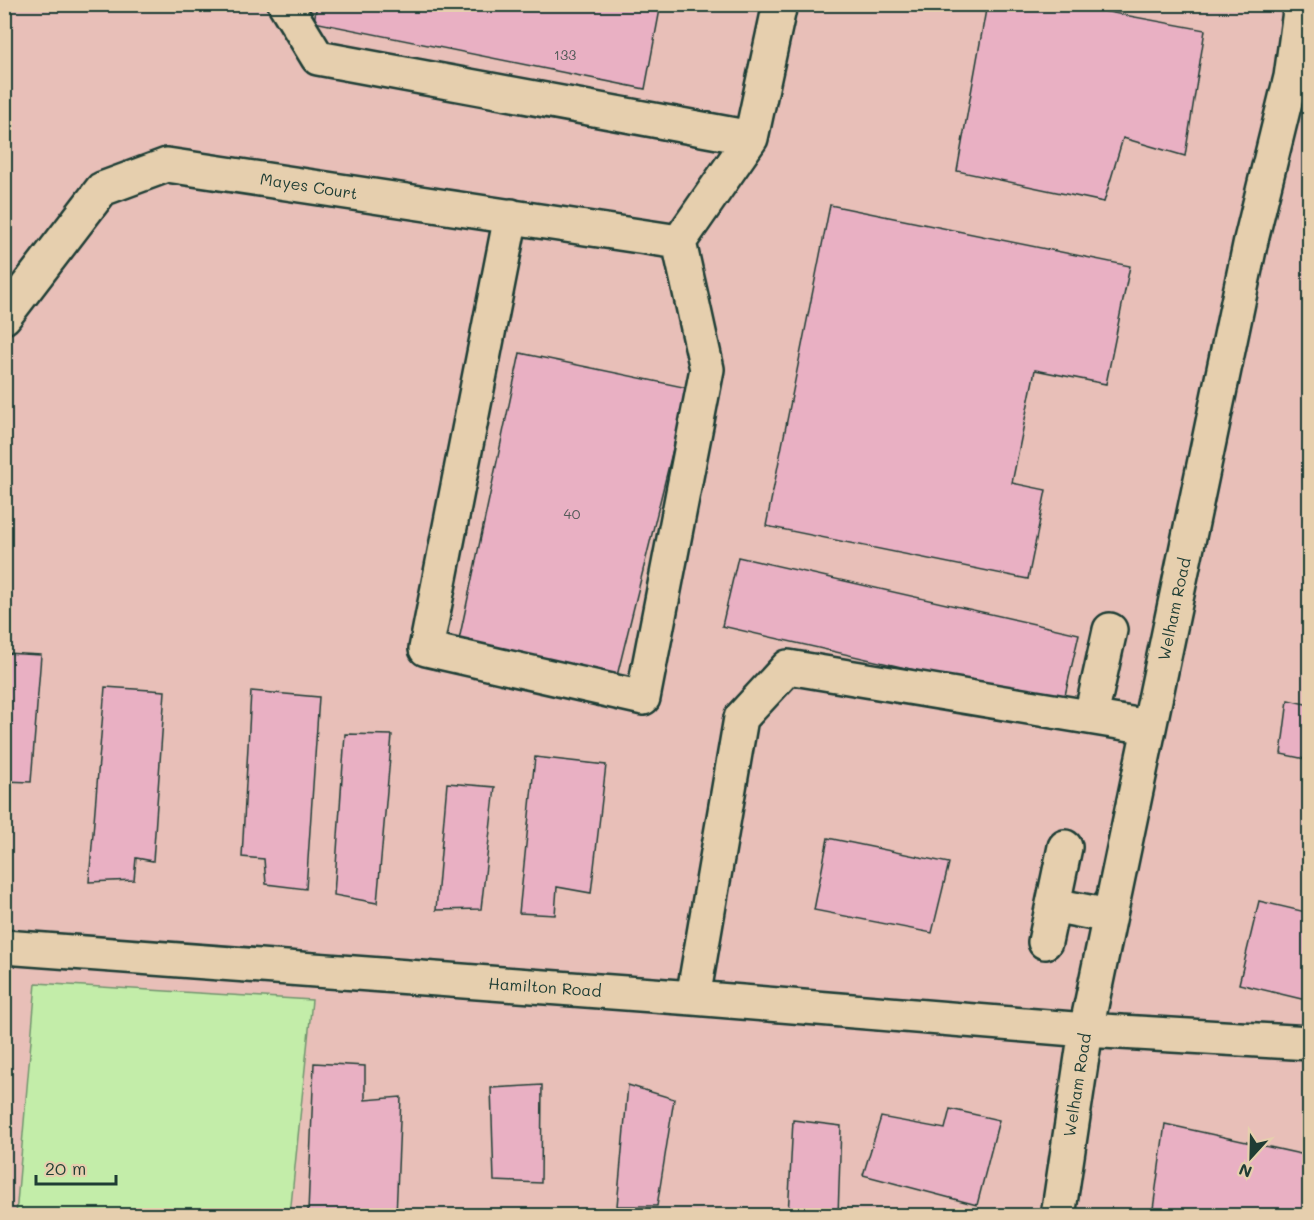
<svg xmlns="http://www.w3.org/2000/svg" width="1314" height="1220" font-family="Mali,sans-serif">
<style>
.built{fill:#e8bfb8}
.green{fill:#c3eda9;stroke:#71956e;stroke-width:1.5}
.building{fill:#e9b0c3;stroke:#1f3d34;stroke-width:1.5}
.lines{fill:none;stroke-linecap:round;stroke-linejoin:round}
.minor-casing{stroke:#1f3d34;stroke-width:38}
.minor{stroke:#e6cfae;stroke-width:33}
.labels{text-anchor:middle;stroke-width:4.5;stroke-linejoin:round;paint-order:stroke}
.number-label{font-size:14px;fill:#525a58}
.street-label{font-size:16px;fill:#1f3d34;stroke:#e6cfae}
</style>
<rect width="100%" height="100%" fill="#e7c6b4"/>
<filter id="ink" filterUnits="userSpaceOnUse"><feTurbulence type="fractalNoise" baseFrequency=".0167" numOctaves="2"/><feDisplacementMap in="SourceGraphic" scale="12" xChannelSelector="R" yChannelSelector="G"/><feConvolveMatrix kernelMatrix="1 2 1 2 8 2 1 2 1" color-interpolation-filters="sRGB"/></filter>
<g filter="url(#ink)">
<path class="built" d="M 5,5 L 1309,5 L 1309,1215 L 5,1215 Z"/>
<path class="green" d="M 36,983 L 312,1000 L 290,1215 L 16,1215 Z"/>
<path class="building" d="M 317,4 L 661,4 L 645,89 L 314,22 Z
M 987,4 L 1065,4 L 1205,30 L 1185,156 L 1123,138 L 1104,202 L 957,171 Z
M 830,205 L 1130,266 L 1106,384 L 1035,370 L 1012,483 L 1046,490 L 1028,579 L 766,526 Z
M 520,353 L 688,388 L 617,676 L 459,640 Z
M 738,557 L 1079,634 L 1063,704 L 722,626 Z
M 4,653 L 41,655 L 31,782 L 4,781 Z
M 105,687 L 165,691 L 153,861 L 136,858 L 134,880 L 89,882 Z
M 251,691 L 319,697 L 306,889 L 266,884 L 264,859 L 242,857 Z
M 1288,700 L 1310,705 L 1310,760 L 1281,754 Z
M 345,734 L 392,735 L 377,903 L 334,895 Z
M 535,757 L 606,765 L 591,893 L 557,887 L 555,915 L 519,913 Z
M 447,783 L 495,787 L 481,909 L 436,910 Z
M 828,838 L 949,863 L 932,933 L 814,910 Z
M 1259,901 L 1310,913 L 1310,1001 L 1239,984 Z
M 314,1063 L 365,1066 L 365,1100 L 401,1097 L 396,1216 L 333,1216 L 308,1212 Z
M 542,1085 L 541,1183 L 494,1181 L 491,1088 Z
M 628,1085 L 674,1099 L 657,1206 L 617,1206 Z
M 950,1109 L 999,1120 L 977,1205 L 863,1175 L 881,1117 L 945,1129 Z
M 793,1120 L 841,1126 L 838,1216 L 788,1216 Z
M 1165,1124 L 1310,1156 L 1310,1216 L 1152,1216 Z"/>
<g class="lines">
<defs>
<path id="minor" d="M 285,4 L 318,58 L 751,138
M 511,216 L 426,649 L 643,698 L 707,369 L 679,242 L 751,138 L 780,4
M 4,317 L 102,189 L 167,165 L 679,242
M 1091,716 L 1110,630
M 1053,905 L 1109,916
M 1045,942 L 1065,847
M 4,947 L 693,998 L 1086,1030 L 1310,1043
M 693,998 L 741,718 L 788,667 L 1149,727
M 1058,1216 L 1086,1030 L 1251,240 L 1291,77 L 1301,4"/>
</defs>
<use href="#minor" class="minor-casing"/>
<use href="#minor" class="minor"/>
</g>
</g>
<g class="labels">
<g class="number-label">
<text x="565" y="60">133</text>
<text x="572" y="519">40</text>
</g>
<g class="street-label">
<text transform="translate(309 186) rotate(9)" y="6">Mayes Court</text>
<text transform="translate(1174 609) rotate(-78)" y="6">Welham Road</text>
<text transform="translate(545 987) rotate(4)" y="6">Hamilton Road</text>
<text transform="translate(1077 1085) rotate(-81)" y="6">Welham Road</text>
</g>
</g>
<rect width="1314" height="1220" fill="none" stroke="#e6cfae" stroke-width="24"/>
<rect x="12" y="12" width="1290" height="1196" fill="none" stroke="#1f3d34" stroke-width="2" filter="url(#ink)"/>
<g transform="translate(1251 1157) rotate(202)" stroke="#e6cfae" stroke-width="4.5" paint-order="stroke">
<path d="M0-4.5L10 22L0 15L-10 22Z" fill="#1f3d34"/>
<text y="-9" font-size="16" font-weight="bold" text-anchor="middle" fill="#1f3d34">N</text>
</g>
<path d="M36 1175v9h80v-9" fill="none" stroke="#1f3d34" stroke-width="3"/>
<text x="45" y="1175" font-size="18" fill="#1f3d34" stroke="#e6cfae" stroke-width="4.5" paint-order="stroke">20 m</text>
</svg>
